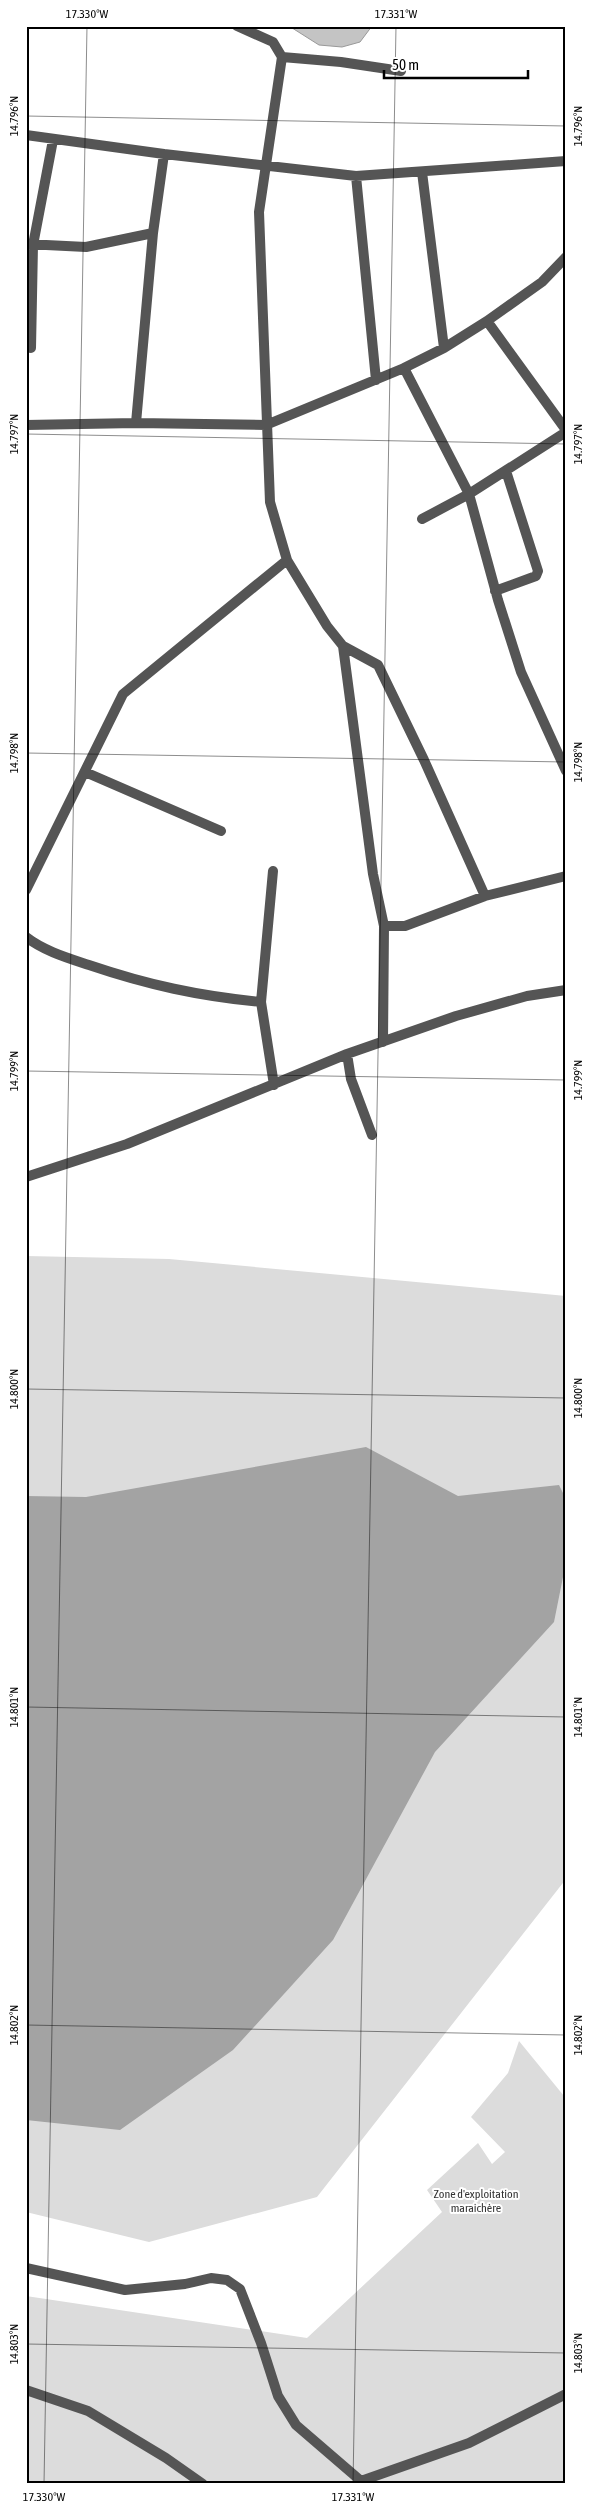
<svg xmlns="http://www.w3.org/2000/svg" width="592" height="2510" font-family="'Asap Condensed',sans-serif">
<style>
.green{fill:#dcdcdc}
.water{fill:#a3a3a3}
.building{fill:#c4c4c4;stroke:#999}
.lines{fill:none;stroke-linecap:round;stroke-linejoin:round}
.street{stroke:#555;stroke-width:10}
.ticks{fill:none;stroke:#000;stroke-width:1;stroke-opacity:0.45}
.labels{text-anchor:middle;stroke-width:4;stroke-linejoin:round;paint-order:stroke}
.park-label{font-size:12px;fill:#333;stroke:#fff}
.neatline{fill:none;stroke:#000;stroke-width:2}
.ticks-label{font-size:12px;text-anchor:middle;fill:#000}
</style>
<rect width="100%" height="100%" fill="#fff"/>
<path class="green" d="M 26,1256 L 169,1259 L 566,1296 L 566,1879 L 317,2197 L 149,2242 L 26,2212 Z
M 519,2041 L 564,2096 L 566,2095 L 566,2484 L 26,2484 L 26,2296 L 307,2338 L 442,2212 L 427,2190 L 478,2143 L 492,2164 L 505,2152 L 471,2117 L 508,2073 Z"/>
<path class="water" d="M 366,1447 L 458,1496 L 559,1485 L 566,1499 L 566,1562 L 554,1622 L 435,1752 L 333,1940 L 233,2050 L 120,2130 L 26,2120 L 26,1496 L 86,1497 Z"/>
<path class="building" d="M 289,26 L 372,26 L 360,42 L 342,47 L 319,45 Z"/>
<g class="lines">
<path class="street" d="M 237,26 L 273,42 L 282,57 L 259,212 L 270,502 L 287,560 L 327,626 L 343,646 L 378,665 L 424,760 L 485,896
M 282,57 L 341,62 L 401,71
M 26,135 L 164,154 L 356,176 L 566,161
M 422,172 L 444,348
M 356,176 L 376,380
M 26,244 L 86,247 L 153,233
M 487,321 L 566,430
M 31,348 L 33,245 L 53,140
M 404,368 L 469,494 L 498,600 L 521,672 L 566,771
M 136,423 L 153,233 L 164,154
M 26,425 L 136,423 L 266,425 L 404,368 L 444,348 L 487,321 L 542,282 L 566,257
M 422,519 L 469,494 L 566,432
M 495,591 L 536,576 L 538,571 L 506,471
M 343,646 L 373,874 L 384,926 L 405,926 L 485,896 L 566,876
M 85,772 L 221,831
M 273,871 L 261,1002 L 274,1085
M 26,890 L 123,694 L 287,560
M 26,937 C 44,951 68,958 89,965 C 148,985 199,996 261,1002
M 383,1042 L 384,926
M 347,1054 L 351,1079 L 372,1135
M 26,1177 L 127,1144 L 347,1054 L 456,1016 L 527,996 L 566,990
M 26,2268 L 125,2290 L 185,2284 L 211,2278 L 227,2280 L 240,2289 L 261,2343 L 278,2396 L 296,2425 L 361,2481 L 469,2443 L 566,2394
M 26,2390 L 88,2411 L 166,2458 L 203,2484"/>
</g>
<path class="ticks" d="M 26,116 L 566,126M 26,434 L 566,444M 26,753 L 566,762M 26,1071 L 566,1080M 26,1389 L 566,1398M 26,1707 L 566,1717M 26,2025 L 566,2035M 26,2344 L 566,2353M 44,2484 L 87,26M 353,2484 L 396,26"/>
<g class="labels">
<g class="park-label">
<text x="476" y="2198">Zone d'exploitation<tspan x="476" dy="14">maraichère</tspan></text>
</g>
</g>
<rect width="592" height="2510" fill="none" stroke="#ffffff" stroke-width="55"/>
<path d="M384 70v8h144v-8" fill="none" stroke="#000000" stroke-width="2.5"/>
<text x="392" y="70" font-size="15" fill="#000000" stroke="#ffffff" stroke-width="4" paint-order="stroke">50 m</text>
<rect x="28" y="28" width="536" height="2454" class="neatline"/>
<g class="ticks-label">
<text x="87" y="18">17.330°W</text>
<text x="396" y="18">17.331°W</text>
<text transform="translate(14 116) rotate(-90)" y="4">14.796°N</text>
<text transform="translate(578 126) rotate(-90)" y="4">14.796°N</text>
<text transform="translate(14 434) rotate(-90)" y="4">14.797°N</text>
<text transform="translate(578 444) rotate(-90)" y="4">14.797°N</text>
<text transform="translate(14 753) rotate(-90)" y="4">14.798°N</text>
<text transform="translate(578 762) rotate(-90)" y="4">14.798°N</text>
<text transform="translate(14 1071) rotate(-90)" y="4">14.799°N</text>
<text transform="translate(578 1080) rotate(-90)" y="4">14.799°N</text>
<text transform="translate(14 1389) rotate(-90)" y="4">14.800°N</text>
<text transform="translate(578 1398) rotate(-90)" y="4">14.800°N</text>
<text transform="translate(14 1707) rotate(-90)" y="4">14.801°N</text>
<text transform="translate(578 1717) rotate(-90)" y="4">14.801°N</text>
<text transform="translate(14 2025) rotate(-90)" y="4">14.802°N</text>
<text transform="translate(578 2035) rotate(-90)" y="4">14.802°N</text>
<text transform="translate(14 2344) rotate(-90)" y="4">14.803°N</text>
<text transform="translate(578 2353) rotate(-90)" y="4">14.803°N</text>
<text x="44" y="2501">17.330°W</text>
<text x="353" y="2501">17.331°W</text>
</g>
</svg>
